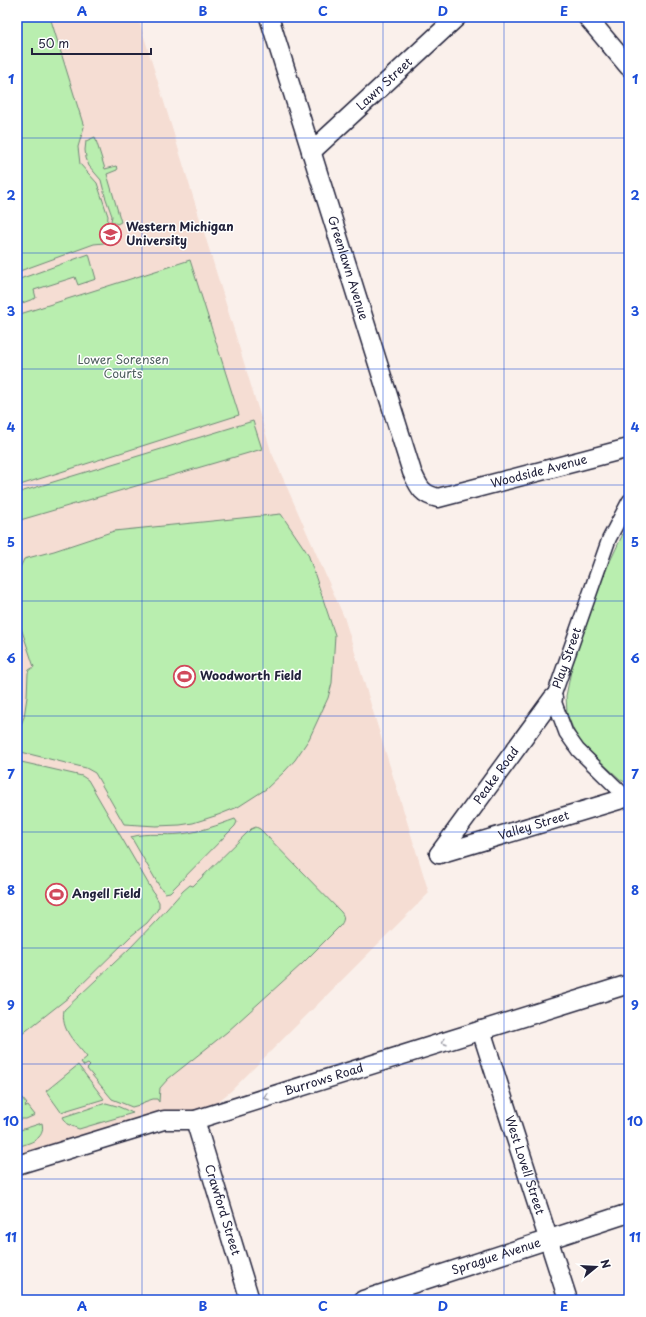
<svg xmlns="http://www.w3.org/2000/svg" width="646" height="1317" font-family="'Playpen Sans',sans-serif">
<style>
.built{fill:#f5ddd3}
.green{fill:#b9eeaf;stroke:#6e8875}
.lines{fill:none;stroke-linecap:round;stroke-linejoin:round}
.pedestrian-casing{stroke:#22223b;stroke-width:16}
.minor-casing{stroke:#22223b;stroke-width:21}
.pedestrian{stroke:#fff;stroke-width:13}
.minor{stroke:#fff;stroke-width:18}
.oneway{stroke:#9c9ca7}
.grid{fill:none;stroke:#1d4ed8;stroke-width:1;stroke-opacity:0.55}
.labels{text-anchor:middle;stroke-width:3;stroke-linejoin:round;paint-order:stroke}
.street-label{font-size:12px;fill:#22223b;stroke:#fff}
.poi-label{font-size:12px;font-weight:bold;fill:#22223b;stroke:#fff;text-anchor:start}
.park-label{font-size:12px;fill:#4f5f5e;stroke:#fff}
.neatline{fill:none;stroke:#1d4ed8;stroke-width:1.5}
.grid-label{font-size:13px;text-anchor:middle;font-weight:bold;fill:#1d4ed8}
</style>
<rect width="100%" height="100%" fill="#faf0eb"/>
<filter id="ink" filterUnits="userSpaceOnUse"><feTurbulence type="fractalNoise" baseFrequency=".025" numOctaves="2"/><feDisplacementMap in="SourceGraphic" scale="8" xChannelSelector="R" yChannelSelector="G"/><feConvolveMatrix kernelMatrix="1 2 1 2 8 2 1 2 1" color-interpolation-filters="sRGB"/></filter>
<g filter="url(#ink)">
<path class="built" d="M 17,17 L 138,17 L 271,451 L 344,617 L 429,893 L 231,1091 L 195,1120 L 17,1165 Z"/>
<path class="green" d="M 17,17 L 50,17 L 84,127 L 78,147 L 80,164 L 97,183 L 108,216 L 106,241 L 104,243 L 94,244 L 17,272 Z
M 95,137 L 105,169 L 116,166 L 118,168 L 117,170 L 107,174 L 121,222 L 117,224 L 111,221 L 112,216 L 105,196 L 101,180 L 89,166 L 86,158 L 85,150 L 86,141 Z
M 89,254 L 96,279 L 78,285 L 75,277 L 34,290 L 36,298 L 17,305 L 17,280 Z
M 190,260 L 239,415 L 17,486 L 17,315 Z
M 253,421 L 262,449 L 17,521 L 17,493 Z
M 281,514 L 308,554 L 335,635 L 332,683 L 328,698 L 309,739 L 295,760 L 285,771 L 266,789 L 238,807 L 218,815 L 193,823 L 180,825 L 156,826 L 124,824 L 95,773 L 86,768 L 17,751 L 17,735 L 24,717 L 27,697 L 28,673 L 29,670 L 34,667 L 17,616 L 17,574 L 24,559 L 54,551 L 114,531 Z
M 629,521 L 629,784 L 621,780 L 588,750 L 577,738 L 567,714 L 566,696 L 573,661 L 596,595 L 605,572 Z
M 17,761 L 82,776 L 88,780 L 159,902 L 159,907 L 156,912 L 147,923 L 131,936 L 69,997 L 17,1038 Z
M 235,819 L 237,822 L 235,826 L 170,892 L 165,893 L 162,889 L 161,889 L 131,837 C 147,832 165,836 181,834 C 200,832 218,825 235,819 Z
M 256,827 L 260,829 L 341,912 C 345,917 344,921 340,926 L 302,964 L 227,1032 L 168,1079 L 160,1088 L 159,1102 L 157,1099 L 153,1099 L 144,1102 L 143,1104 L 132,1107 L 112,1099 L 87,1069 L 90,1066 L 88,1064 L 84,1066 L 81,1062 L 87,1057 C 76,1043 60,1030 64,1010 L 129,949 L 158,919 L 183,891 L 190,885 L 193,886 L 251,829 Z
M 78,1065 L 104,1099 L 61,1112 L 46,1091 Z
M 17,1092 L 27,1104 L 25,1106 L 26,1107 L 28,1106 L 35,1115 L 26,1119 L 17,1119 Z
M 106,1103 L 117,1106 L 133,1113 L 79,1129 L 67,1124 L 63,1117 Z
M 42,1123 C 46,1140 29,1143 17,1147 L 17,1131 Z"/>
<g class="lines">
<defs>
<g id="pedestrian">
<path id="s1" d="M 627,798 L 578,750 L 566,733 L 553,698 L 609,539 L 629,501"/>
</g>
<g id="minor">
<path id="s2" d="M 269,17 L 412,472 C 419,487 421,494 438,498 L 629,448"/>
<path d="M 587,17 L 629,67"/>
<path id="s3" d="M 311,152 L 457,17"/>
<path id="s4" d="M 439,854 L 629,797"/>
<path id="s5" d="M 439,854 L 553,698"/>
<path id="s6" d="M 481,1030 L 568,1300"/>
<path id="s7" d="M 195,1120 L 250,1300"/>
<path id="s8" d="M 17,1165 L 164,1120 L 195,1120 L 629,984"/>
<path id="s9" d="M 363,1300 L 629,1213"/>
</g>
</defs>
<use href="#pedestrian" class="pedestrian-casing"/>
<use href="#minor" class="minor-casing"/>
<use href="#pedestrian" class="pedestrian"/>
<use href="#minor" class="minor"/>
</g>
<defs><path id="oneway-chevron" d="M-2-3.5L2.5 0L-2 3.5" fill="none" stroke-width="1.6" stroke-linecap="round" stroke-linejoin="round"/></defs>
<g class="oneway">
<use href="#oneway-chevron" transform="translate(444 1042) rotate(163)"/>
<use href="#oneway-chevron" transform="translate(266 1097) rotate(163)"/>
</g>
</g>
<path class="grid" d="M 142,17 L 142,1300M 263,17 L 263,1300M 383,17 L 383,1300M 504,17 L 504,1300M 17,138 L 629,138M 17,253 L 629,253M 17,369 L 629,369M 17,485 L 629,485M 17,601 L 629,601M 17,716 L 629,716M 17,832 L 629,832M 17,948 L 629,948M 17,1064 L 629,1064M 17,1179 L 629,1179"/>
<defs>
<symbol id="university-ring" viewBox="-11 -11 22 22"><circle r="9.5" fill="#fff" stroke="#d1495b" stroke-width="1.5"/><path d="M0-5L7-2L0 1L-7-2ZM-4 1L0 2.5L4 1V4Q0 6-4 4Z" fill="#d1495b"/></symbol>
<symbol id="stadium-ring" viewBox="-11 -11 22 22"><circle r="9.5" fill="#fff" stroke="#d1495b" stroke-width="1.5"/><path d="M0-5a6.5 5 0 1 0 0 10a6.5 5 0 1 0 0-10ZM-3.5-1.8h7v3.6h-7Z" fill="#d1495b"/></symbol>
</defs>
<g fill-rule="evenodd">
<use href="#university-ring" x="98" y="222" width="25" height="25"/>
<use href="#stadium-ring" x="172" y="664" width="25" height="25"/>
<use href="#stadium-ring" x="44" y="882" width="25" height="25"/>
</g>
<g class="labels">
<g class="street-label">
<text dy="4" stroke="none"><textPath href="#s3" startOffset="100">Lawn Street</textPath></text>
<text dy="4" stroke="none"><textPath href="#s2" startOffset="263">Greenlawn Avenue</textPath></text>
<text dy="4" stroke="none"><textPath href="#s2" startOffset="620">Woodside Avenue</textPath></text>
<text dy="4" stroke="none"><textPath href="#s1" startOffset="169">Play Street</textPath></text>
<text dy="4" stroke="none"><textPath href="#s5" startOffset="97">Peake Road</textPath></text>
<text dy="4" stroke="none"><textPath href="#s4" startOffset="99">Valley Street</textPath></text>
<text dy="4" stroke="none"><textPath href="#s8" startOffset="320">Burrows Road</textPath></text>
<text dy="4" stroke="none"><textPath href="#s6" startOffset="142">West Lovell Street</textPath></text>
<text dy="4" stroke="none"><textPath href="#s7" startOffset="94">Crawford Street</textPath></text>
<text dy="4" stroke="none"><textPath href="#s9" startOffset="140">Sprague Avenue</textPath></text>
</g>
<g class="poi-label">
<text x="126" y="231">Western Michigan<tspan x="126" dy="14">University</tspan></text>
<text x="200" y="680">Woodworth Field</text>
<text x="72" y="898">Angell Field</text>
</g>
<g class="park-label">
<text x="123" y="364">Lower Sorensen<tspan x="123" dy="14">Courts</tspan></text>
</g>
</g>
<rect width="646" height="1317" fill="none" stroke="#fff" stroke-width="44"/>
<g transform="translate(596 1267) rotate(72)" stroke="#ffffff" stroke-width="3" paint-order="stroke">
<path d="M0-3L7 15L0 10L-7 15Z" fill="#22223b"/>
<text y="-6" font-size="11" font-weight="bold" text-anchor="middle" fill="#22223b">N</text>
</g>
<path d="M32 48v6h119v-6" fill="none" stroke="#22223b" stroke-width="2"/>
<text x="38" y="48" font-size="12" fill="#22223b" stroke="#ffffff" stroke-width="3" paint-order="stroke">50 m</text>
<rect x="22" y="22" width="602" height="1273" class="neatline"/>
<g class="grid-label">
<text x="82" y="16">A</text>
<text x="203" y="16">B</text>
<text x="323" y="16">C</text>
<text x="443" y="16">D</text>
<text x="564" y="16">E</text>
<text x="11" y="84">1</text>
<text x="635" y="84">1</text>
<text x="11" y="200">2</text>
<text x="635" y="200">2</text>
<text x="11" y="316">3</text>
<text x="635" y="316">3</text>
<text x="11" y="432">4</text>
<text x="635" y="432">4</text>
<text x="11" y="547">5</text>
<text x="635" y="547">5</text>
<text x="11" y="663">6</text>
<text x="635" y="663">6</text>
<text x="11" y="779">7</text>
<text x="635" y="779">7</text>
<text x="11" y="895">8</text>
<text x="635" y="895">8</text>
<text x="11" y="1010">9</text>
<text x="635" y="1010">9</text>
<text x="11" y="1126">10</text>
<text x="635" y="1126">10</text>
<text x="11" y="1242">11</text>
<text x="635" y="1242">11</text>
<text x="82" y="1311">A</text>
<text x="203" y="1311">B</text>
<text x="323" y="1311">C</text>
<text x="443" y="1311">D</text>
<text x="564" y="1311">E</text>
</g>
</svg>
